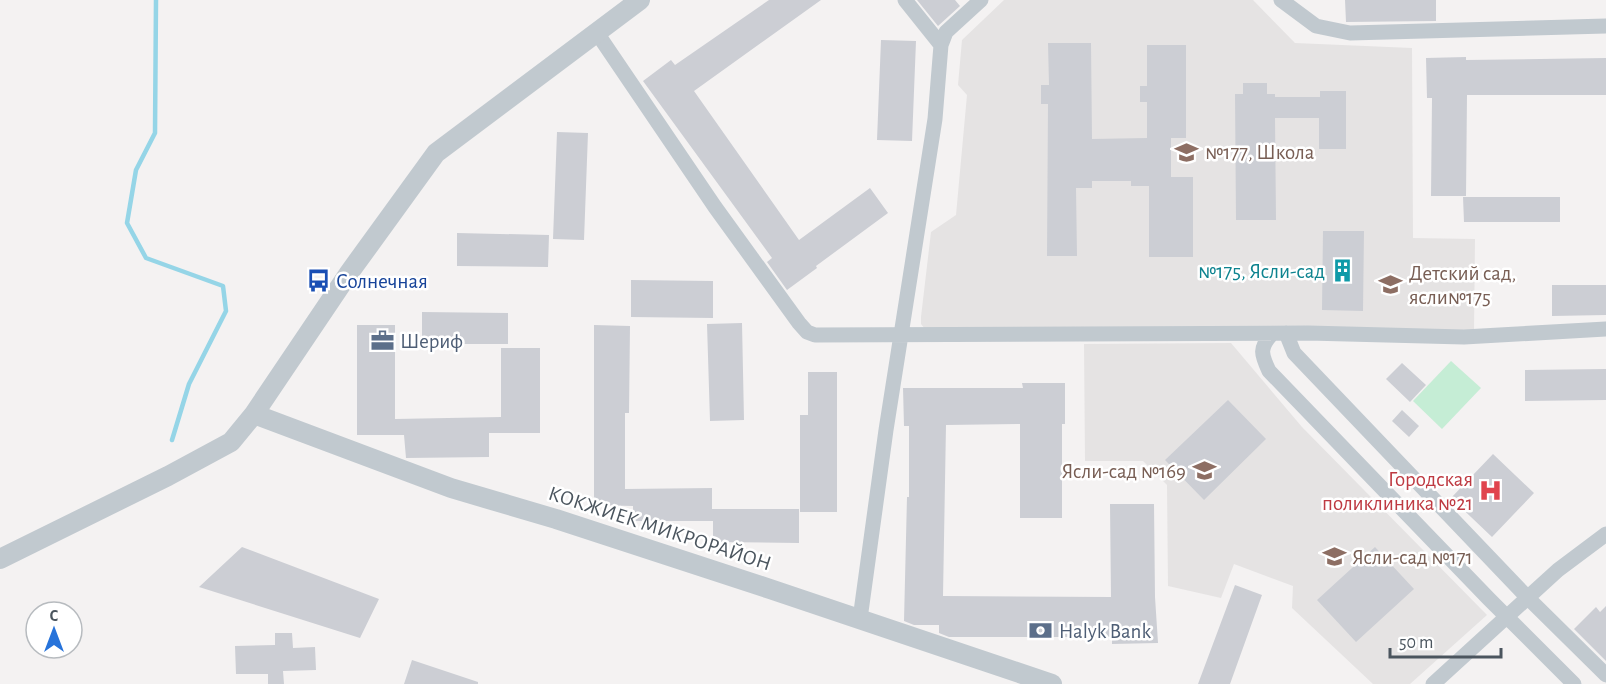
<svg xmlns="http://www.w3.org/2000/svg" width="1606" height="684" font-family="'Alegreya Sans',sans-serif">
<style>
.education{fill:#e5e3e3}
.green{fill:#c5edd5}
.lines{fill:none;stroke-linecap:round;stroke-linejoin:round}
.stream{stroke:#95d5e7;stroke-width:4.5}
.building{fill:#ccced4}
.minor{stroke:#c1c9cf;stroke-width:15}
.tertiary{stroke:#c1c9cf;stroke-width:20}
.labels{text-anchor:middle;stroke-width:5;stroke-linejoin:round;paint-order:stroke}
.education-label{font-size:21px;fill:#785e54;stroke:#fff;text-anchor:start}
.culture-label{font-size:21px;fill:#0d838f;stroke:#fff;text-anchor:end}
.transit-label{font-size:21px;fill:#164399;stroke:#fff;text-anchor:start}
.service-label{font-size:21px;fill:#4e5e75;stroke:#fff;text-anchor:start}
.health-label{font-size:21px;fill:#be3a42;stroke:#fff;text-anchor:end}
.street-label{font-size:21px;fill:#4b555e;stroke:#fff}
</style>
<rect width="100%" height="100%" fill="#f4f2f2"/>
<path class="education" d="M 1004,0 L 1253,0 L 1295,43 L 1412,48 L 1413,238 L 1475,239 L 1474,332 L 925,329 L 921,324 L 921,317 L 931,232 L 956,215 L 967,95 L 958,85 L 962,40 Z
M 1231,343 L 1302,427 L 1487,615 L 1410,684 L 1373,684 L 1292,608 L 1293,586 L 1234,564 L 1221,598 L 1168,586 L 1167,485 L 1143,461 L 1085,461 L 1084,344 Z"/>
<path class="green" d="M 1451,361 L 1481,388 L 1442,429 L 1413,401 Z"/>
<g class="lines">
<path class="stream" d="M 156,0 L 155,133 L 136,170 L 127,223 L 146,258 L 223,286 L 226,311 L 189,384 L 172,440"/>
</g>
<path class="building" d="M 769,0 L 821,0 L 694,91 L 799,240 L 870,188 L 888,213 L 816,266 L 817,268 L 787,290 L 767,262 L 772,258 L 643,81 L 671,60 L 675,65 Z
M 917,0 L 955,0 L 960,6 L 938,26 Z
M 1345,0 L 1436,0 L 1436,21 L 1346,22 Z
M 881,40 L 916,41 L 912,141 L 877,140 Z
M 1048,43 L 1091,43 L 1092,139 L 1147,138 L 1147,102 L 1140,102 L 1140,86 L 1147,86 L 1147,45 L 1186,45 L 1186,138 L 1171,138 L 1171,177 L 1193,177 L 1193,257 L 1149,257 L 1149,186 L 1131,186 L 1131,181 L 1092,181 L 1092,188 L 1076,188 L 1077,256 L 1047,256 L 1048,104 L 1041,104 L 1041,85 L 1049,85 Z
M 1466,57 L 1466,60 L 1606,58 L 1606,95 L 1467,95 L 1466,196 L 1431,196 L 1432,98 L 1427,98 L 1426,58 Z
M 1243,83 L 1267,83 L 1267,94 L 1275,94 L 1275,97 L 1320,97 L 1320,91 L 1346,91 L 1346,149 L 1319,149 L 1319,118 L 1275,118 L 1276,220 L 1236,220 L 1235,94 L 1243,94 Z
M 557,132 L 588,133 L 584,240 L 553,239 Z
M 1463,197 L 1560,197 L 1560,222 L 1464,222 Z
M 1323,231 L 1364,231 L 1363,311 L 1322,310 Z
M 457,233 L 549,235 L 548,267 L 457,266 Z
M 631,280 L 713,281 L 713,318 L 631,317 Z
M 1552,285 L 1606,285 L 1606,315 L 1552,316 Z
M 422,312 L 508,313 L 508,344 L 422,344 Z
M 742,323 L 744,420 L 710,421 L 707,324 Z
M 357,325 L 395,325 L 395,419 L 501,417 L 501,348 L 540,348 L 540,433 L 489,433 L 489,457 L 406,458 L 404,435 L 357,435 Z
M 594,325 L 630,326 L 629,413 L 625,413 L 625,489 L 712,488 L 712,509 L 799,509 L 799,543 L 713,542 L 713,521 L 633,521 L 633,506 L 594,505 Z
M 1402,363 L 1426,385 L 1410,402 L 1386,379 Z
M 1606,369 L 1606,400 L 1525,401 L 1525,370 Z
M 808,372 L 837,372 L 837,512 L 800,512 L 800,415 L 808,415 Z
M 1022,383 L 1065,383 L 1065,424 L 1062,424 L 1062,518 L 1020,518 L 1020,424 L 946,425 L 943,596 L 1111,597 L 1110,504 L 1154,504 L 1155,597 L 1158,643 L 1112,644 L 1112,637 L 949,637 L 939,633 L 939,625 L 914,625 L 904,621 L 907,497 L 909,497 L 909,426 L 904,426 L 903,388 L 1023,388 Z
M 1228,400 L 1266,439 L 1204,500 L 1165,460 Z
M 1402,410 L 1419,426 L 1409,437 L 1392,421 Z
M 1493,454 L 1534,493 L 1492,537 L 1451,498 Z
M 242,547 L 379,599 L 360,638 L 199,587 Z
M 1375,547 L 1414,589 L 1356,642 L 1317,600 Z
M 1235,585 L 1262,595 L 1230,684 L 1198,684 Z
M 1606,606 L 1606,661 L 1574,629 L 1596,607 L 1600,612 Z
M 275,633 L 292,633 L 293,648 L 315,647 L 316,670 L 283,671 L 284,684 L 268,684 L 268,674 L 236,674 L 235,646 L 275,645 Z
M 412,660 L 478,682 L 478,684 L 404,684 Z"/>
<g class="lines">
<path class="minor" d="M 905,0 L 941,45
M 1281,0 L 1316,26 L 1350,33 L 1606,26
M 597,33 L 715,207 L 799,323 L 807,332 L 815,335 L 1308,333 L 1464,337 L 1606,329
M 1286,333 L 1294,353 L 1528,598 L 1606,675
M 1272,334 C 1259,348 1261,354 1269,371 L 1489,599 L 1574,684
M 860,619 L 886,430 L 935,119 L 941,45 L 946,32 L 981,0
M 1433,684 L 1558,570 L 1606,534"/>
<path class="tertiary" d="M 254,414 L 451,488 L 556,519 L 770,589 L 1052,684
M 0,559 L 168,476 L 231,442 L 254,414 L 349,273 L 436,153 L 640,0"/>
</g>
<defs>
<symbol id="school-bare" viewBox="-9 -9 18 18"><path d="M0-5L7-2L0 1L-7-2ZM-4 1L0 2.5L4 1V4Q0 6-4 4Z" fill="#8d6e63" stroke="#fff" stroke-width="2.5" paint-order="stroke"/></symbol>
<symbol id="building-bare" viewBox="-9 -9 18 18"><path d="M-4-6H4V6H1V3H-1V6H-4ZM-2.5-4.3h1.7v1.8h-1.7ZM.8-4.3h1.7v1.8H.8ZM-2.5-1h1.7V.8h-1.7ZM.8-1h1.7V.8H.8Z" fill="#0f9aa8" stroke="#fff" stroke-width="2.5" paint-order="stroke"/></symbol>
<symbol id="bus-bare" viewBox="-9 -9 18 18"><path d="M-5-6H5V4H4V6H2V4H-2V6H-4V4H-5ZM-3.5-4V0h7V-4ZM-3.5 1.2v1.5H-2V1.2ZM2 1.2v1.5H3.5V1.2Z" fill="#1a4fb4" stroke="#fff" stroke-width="2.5" paint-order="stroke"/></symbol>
<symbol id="office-bare" viewBox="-9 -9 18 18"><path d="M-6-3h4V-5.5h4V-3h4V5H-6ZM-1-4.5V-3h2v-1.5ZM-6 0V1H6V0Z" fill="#5c6f8a" stroke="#fff" stroke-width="2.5" paint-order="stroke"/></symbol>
<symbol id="hospital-bare" viewBox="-9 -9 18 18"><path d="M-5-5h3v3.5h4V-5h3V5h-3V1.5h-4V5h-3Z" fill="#e0444e" stroke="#fff" stroke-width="2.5" paint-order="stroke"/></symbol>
<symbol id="bank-bare" viewBox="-9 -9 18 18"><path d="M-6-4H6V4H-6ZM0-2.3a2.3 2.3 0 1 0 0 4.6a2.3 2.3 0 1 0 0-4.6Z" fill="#5c6f8a" stroke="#fff" stroke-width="2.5" paint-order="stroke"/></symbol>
</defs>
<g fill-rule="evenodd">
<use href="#school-bare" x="1170" y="136" width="33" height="33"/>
<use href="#building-bare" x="1326" y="254" width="33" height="33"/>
<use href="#bus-bare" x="302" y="264" width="33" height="33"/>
<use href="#school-bare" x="1374" y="268" width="33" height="33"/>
<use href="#office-bare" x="366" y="324" width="33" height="33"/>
<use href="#school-bare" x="1188" y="454" width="33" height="33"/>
<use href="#hospital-bare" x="1474" y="474" width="33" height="33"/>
<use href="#school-bare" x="1318" y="540" width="33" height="33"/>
<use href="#bank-bare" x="1024" y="614" width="33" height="33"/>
</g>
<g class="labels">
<g class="education-label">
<text x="1205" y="159">№177, Школа</text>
<text x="1409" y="280">Детский сад,<tspan x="1409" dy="24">ясли№175</tspan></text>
<text x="1186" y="478" text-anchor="end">Ясли-сад №169</text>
<text x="1352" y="564">Ясли-сад №171</text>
</g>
<g class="culture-label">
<text x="1325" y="278">№175, Ясли-сад</text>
</g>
<g class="transit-label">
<text x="336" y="288">Солнечная</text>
</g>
<g class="service-label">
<text x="400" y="348">Шериф</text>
<text x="1059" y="638">Halyk Bank</text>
</g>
<g class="health-label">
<text x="1473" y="486">Городская<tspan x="1473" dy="24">поликлиника №21</tspan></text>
</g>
<g class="street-label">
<text transform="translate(660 528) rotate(18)" y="7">КОКЖИЕК МИКРОРАЙОН</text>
</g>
</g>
<g transform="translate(54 630)"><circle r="28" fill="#ffffff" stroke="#b7bbbf" stroke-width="1.5"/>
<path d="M0-4.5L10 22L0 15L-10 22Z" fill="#2773da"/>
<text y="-9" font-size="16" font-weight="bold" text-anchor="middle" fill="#4b555e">С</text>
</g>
<path d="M1390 648v9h111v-9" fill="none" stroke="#4b555e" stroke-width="3"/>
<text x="1399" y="648" font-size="18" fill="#4b555e" stroke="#ffffff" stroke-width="4.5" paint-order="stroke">50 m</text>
</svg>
